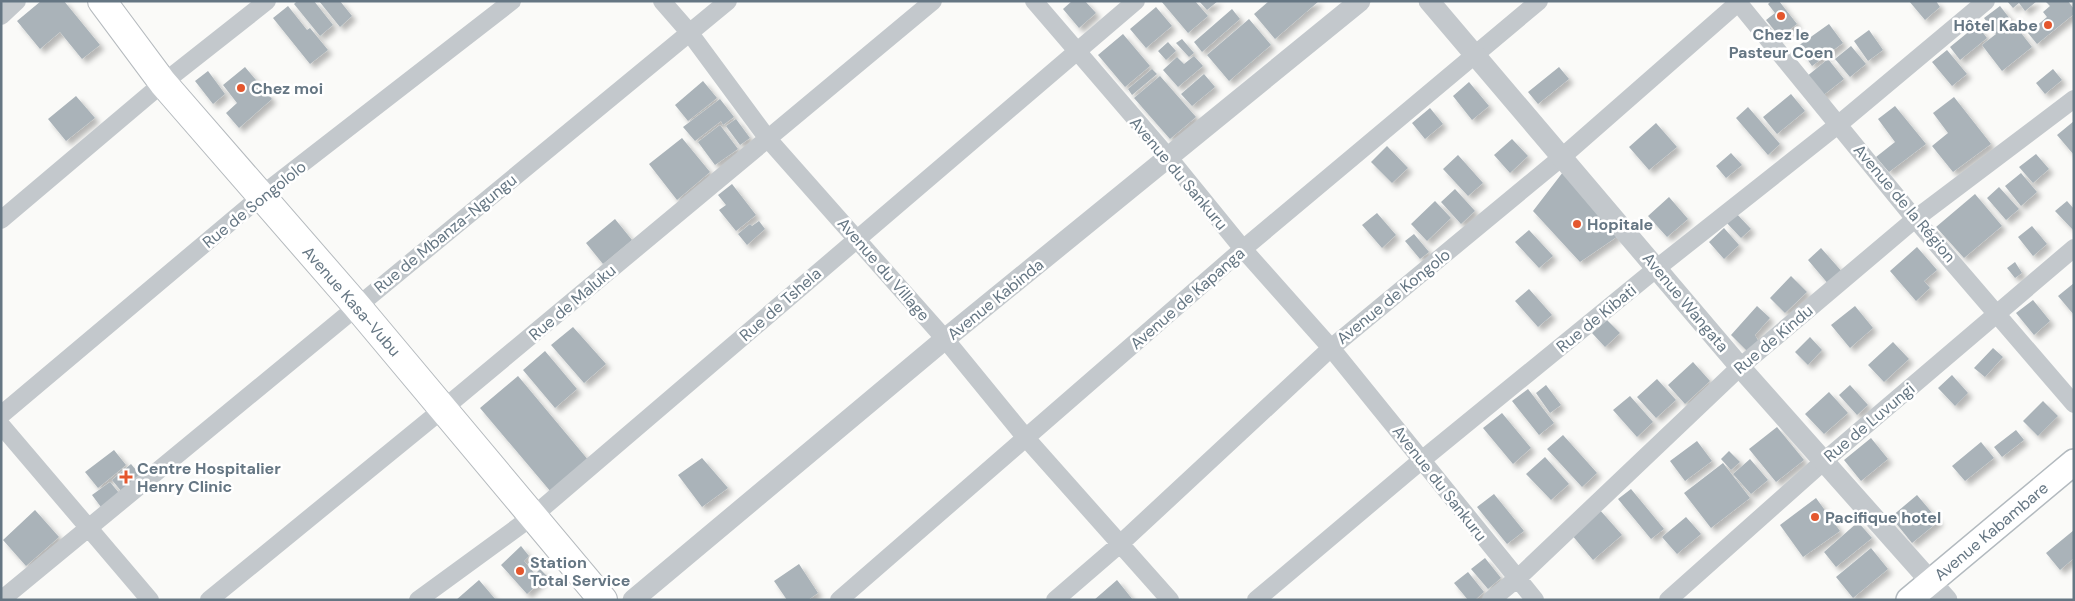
<svg xmlns="http://www.w3.org/2000/svg" width="2075" height="601" font-family="'DM Sans',sans-serif">
<style>
.building{fill:#aab3b9;filter:url(#shadow)}
.lines{fill:none;stroke-linecap:round;stroke-linejoin:round}
.secondary-casing{stroke:#b3babf;stroke-width:28}
.primary-casing{stroke:#b5babe;stroke-width:30}
.minor{stroke:#c3c8cc;stroke-width:18}
.tertiary{stroke:#c3c8cc;stroke-width:21}
.secondary{stroke:#fff;stroke-width:25}
.primary{stroke:#fff;stroke-width:28}
.poi-dot{fill:#e4572e;stroke:#fff;stroke-width:2}
.labels{text-anchor:middle;stroke-width:5;stroke-linejoin:round;paint-order:stroke}
.poi-label{font-size:16px;font-weight:bold;fill:#657683;stroke:#fff;text-anchor:start}
.street-label{font-size:16px;fill:#657683;stroke:#fff}
</style>
<defs>
<filter id="shadow"><feDropShadow dx="4.5" dy="4.5" stdDeviation="2.5" flood-color="#0004"/></filter>
</defs>
<rect width="100%" height="100%" fill="#fafaf8"/>
<path class="building" d="M 41,1 L 64,1 L 100,45 L 82,59 L 60,32 L 40,49 L 17,21 Z
M 297,1 L 314,1 L 333,25 L 320,36 L 294,4 Z
M 319,1 L 340,1 L 352,16 L 340,27 Z
M 1072,1 L 1085,1 L 1096,13 L 1079,28 L 1063,9 Z
M 1161,1 L 1195,1 L 1208,16 L 1188,33 Z
M 1199,1 L 1218,1 L 1207,10 Z
M 1269,1 L 1319,1 L 1275,39 L 1254,14 Z
M 1771,1 L 1779,1 L 1797,24 L 1780,37 L 1766,20 L 1775,13 L 1768,4 Z
M 1909,1 L 1936,1 L 1940,7 L 1925,20 Z
M 2007,1 L 2037,1 L 2025,11 L 2019,3 L 2013,8 Z
M 2045,1 L 2068,1 L 2074,9 L 2074,14 L 2037,44 L 2028,33 L 2047,17 L 2043,12 L 2050,6 Z
M 288,6 L 307,30 L 310,28 L 328,50 L 310,64 L 273,18 Z
M 2000,6 L 2032,47 L 2002,71 L 1982,45 L 1996,34 L 1984,18 Z
M 1156,7 L 1172,26 L 1146,48 L 1130,29 Z
M 1232,9 L 1240,19 L 1202,52 L 1194,42 Z
M 1249,19 L 1271,45 L 1229,81 L 1207,55 Z
M 1829,24 L 1843,43 L 1812,66 L 1798,46 Z
M 1977,25 L 1987,38 L 1960,60 L 1950,47 Z
M 1869,30 L 1883,50 L 1868,61 L 1854,41 Z
M 1123,34 L 1150,66 L 1125,87 L 1098,55 Z
M 1182,39 L 1194,53 L 1189,57 L 1176,43 Z
M 1168,42 L 1176,51 L 1166,60 L 1158,51 Z
M 1851,46 L 1866,64 L 1850,77 L 1835,59 Z
M 1947,50 L 1967,74 L 1952,86 L 1932,62 Z
M 1194,56 L 1203,66 L 1178,87 L 1163,70 L 1177,57 L 1184,64 Z
M 1828,59 L 1844,79 L 1821,97 L 1806,77 Z
M 245,67 L 272,99 L 239,128 L 226,113 L 237,103 L 223,85 Z
M 1559,67 L 1569,79 L 1538,104 L 1528,92 Z
M 1152,69 L 1157,74 L 1132,95 L 1128,89 Z
M 2053,69 L 2062,80 L 2045,94 L 2036,83 Z
M 208,71 L 225,94 L 213,104 L 195,81 Z
M 1204,74 L 1215,87 L 1192,106 L 1181,94 Z
M 1160,76 L 1196,117 L 1170,139 L 1134,98 Z
M 703,81 L 717,98 L 688,121 L 675,105 Z
M 1469,82 L 1489,106 L 1472,120 L 1453,96 Z
M 1791,94 L 1805,111 L 1777,134 L 1763,117 Z
M 76,96 L 95,118 L 66,141 L 48,119 Z
M 1954,97 L 1991,144 L 1953,172 L 1932,146 L 1948,133 L 1933,113 Z
M 720,99 L 734,117 L 723,125 L 721,121 L 695,141 L 683,127 Z
M 1895,106 L 1926,144 L 1889,172 L 1876,157 L 1895,142 L 1878,119 Z
M 1748,107 L 1780,144 L 1768,155 L 1736,118 Z
M 1430,108 L 1443,124 L 1425,139 L 1412,123 Z
M 736,119 L 750,138 L 740,145 L 726,126 Z
M 2074,121 L 2074,155 L 2057,135 Z
M 1656,123 L 1677,147 L 1649,170 L 1629,147 Z
M 720,125 L 738,149 L 715,165 L 698,142 Z
M 682,138 L 710,172 L 677,200 L 649,164 Z
M 1512,139 L 1528,156 L 1510,173 L 1494,155 Z
M 1387,146 L 1408,168 L 1392,183 L 1371,162 Z
M 1731,153 L 1742,165 L 1726,178 L 1716,166 Z
M 2036,154 L 2049,169 L 2033,183 L 2019,167 Z
M 1458,155 L 1483,183 L 1468,196 L 1443,169 Z
M 1563,172 L 1618,236 L 1580,262 L 1533,211 Z
M 2021,173 L 2037,192 L 2021,206 L 2005,186 Z
M 732,184 L 756,215 L 736,231 L 719,210 L 726,205 L 718,195 Z
M 1999,187 L 2019,209 L 2006,220 L 1987,198 Z
M 1455,189 L 1475,211 L 1461,224 L 1441,202 Z
M 1975,194 L 2002,226 L 1964,258 L 1936,227 Z
M 1669,197 L 1688,219 L 1667,237 L 1648,216 Z
M 1435,201 L 1451,218 L 1427,241 L 1411,224 Z
M 2067,201 L 2074,209 L 2073,230 L 2055,211 Z
M 1735,212 L 1751,229 L 1741,238 L 1725,221 Z
M 1377,213 L 1396,235 L 1382,248 L 1362,225 Z
M 615,219 L 632,240 L 603,264 L 586,243 Z
M 759,221 L 765,229 L 747,245 L 738,234 L 750,224 L 752,226 Z
M 2032,226 L 2047,244 L 2033,256 L 2018,237 Z
M 1724,228 L 1739,245 L 1724,259 L 1709,242 Z
M 1529,230 L 1553,256 L 1539,268 L 1515,242 Z
M 1414,234 L 1429,252 L 1420,259 L 1405,241 Z
M 1917,247 L 1937,270 L 1924,281 L 1930,288 L 1916,301 L 1890,271 Z
M 1821,248 L 1844,274 L 1830,286 L 1808,260 Z
M 2015,262 L 2022,273 L 2015,278 L 2007,268 Z
M 1791,276 L 1807,292 L 1785,313 L 1770,298 Z
M 2074,283 L 2074,315 L 2058,296 Z
M 1529,289 L 1552,315 L 1538,327 L 1515,301 Z
M 2033,300 L 2050,321 L 2034,335 L 2016,313 Z
M 1757,306 L 1770,318 L 1755,335 L 1761,346 L 1750,354 L 1731,335 Z
M 1855,306 L 1873,328 L 1850,348 L 1831,325 Z
M 1607,320 L 1620,333 L 1605,347 L 1592,333 Z
M 573,327 L 606,364 L 584,383 L 551,345 Z
M 1810,337 L 1822,350 L 1808,365 L 1795,352 Z
M 1893,342 L 1909,359 L 1884,382 L 1868,365 Z
M 1993,348 L 2003,357 L 1985,377 L 1974,368 Z
M 545,351 L 577,389 L 555,408 L 523,370 Z
M 1693,362 L 1710,381 L 1685,404 L 1668,385 Z
M 1952,375 L 1968,393 L 1955,406 L 1938,388 Z
M 518,376 L 589,461 L 551,492 L 480,408 Z
M 1657,379 L 1676,400 L 1656,418 L 1637,397 Z
M 1546,385 L 1561,405 L 1550,413 L 1536,393 Z
M 1850,385 L 1868,405 L 1857,415 L 1839,395 Z
M 1528,389 L 1554,423 L 1539,435 L 1512,401 Z
M 1829,392 L 1848,413 L 1824,434 L 1805,414 Z
M 1630,396 L 1653,422 L 1637,437 L 1613,410 Z
M 2043,401 L 2058,416 L 2038,436 L 2023,421 Z
M 1502,413 L 1531,448 L 1513,464 L 1483,428 Z
M 1777,427 L 1804,460 L 1776,482 L 1749,449 Z
M 2016,430 L 2024,440 L 2002,457 L 1994,447 Z
M 1563,435 L 1597,473 L 1582,487 L 1547,449 Z
M 1871,438 L 1888,459 L 1861,481 L 1844,460 Z
M 1697,441 L 1712,461 L 1685,481 L 1670,461 Z
M 1981,442 L 1994,458 L 1965,481 L 1952,466 Z
M 114,450 L 126,465 L 98,488 L 85,472 Z
M 1729,451 L 1740,462 L 1731,470 L 1721,459 Z
M 1545,457 L 1569,484 L 1551,500 L 1526,474 Z
M 702,458 L 728,488 L 702,507 L 678,475 Z
M 1750,459 L 1768,480 L 1751,494 L 1733,474 Z
M 1723,463 L 1750,498 L 1711,528 L 1684,493 Z
M 131,464 L 141,476 L 122,492 L 112,480 Z
M 110,482 L 119,493 L 101,507 L 92,495 Z
M 1631,489 L 1664,529 L 1651,539 L 1618,499 Z
M 1494,494 L 1524,531 L 1507,544 L 1477,507 Z
M 1917,495 L 1939,521 L 1912,543 L 1891,517 Z
M 1816,498 L 1840,531 L 1803,557 L 1780,525 Z
M 1599,509 L 1622,535 L 1593,560 L 1571,534 Z
M 35,510 L 59,537 L 26,566 L 3,540 Z
M 1686,517 L 1701,534 L 1677,554 L 1662,537 Z
M 1858,522 L 1872,538 L 1836,567 L 1824,552 Z
M 2074,530 L 2074,558 L 2060,570 L 2046,553 Z
M 521,546 L 529,556 L 524,561 L 535,574 L 540,569 L 547,576 L 527,594 L 501,565 Z
M 1871,548 L 1888,569 L 1853,598 L 1836,577 Z
M 1485,558 L 1501,578 L 1488,589 L 1471,569 Z
M 799,564 L 818,593 L 808,600 L 787,600 L 774,581 Z
M 1468,572 L 1484,592 L 1475,600 L 1468,600 L 1454,583 Z
M 479,580 L 496,600 L 456,600 Z
M 1117,580 L 1133,600 L 1094,600 Z"/>
<g class="lines">
<defs>
<path id="secondary" d="M 1909,600 L 2074,462"/>
<path id="primary" d="M 102,1 L 163,83 L 356,305 L 603,600"/>
</defs>
<use href="#secondary" class="secondary-casing"/>
<use href="#primary" class="primary-casing"/>
<path class="minor" d="M 662,1 L 689,32 L 768,139 L 945,339 L 1026,438 L 1170,600
M 1034,1 L 1169,158 L 1243,249 L 1331,348 L 1535,600
M 1737,1 L 1915,219 L 2074,404
M 1,16 L 17,1
M 1,220 L 163,83 L 267,1
M 1,415 L 272,187 L 512,1
M 1,425 L 150,600
M 1,600 L 728,1
M 209,600 L 443,409 L 933,1
M 418,600 L 533,516 L 1136,1
M 839,600 L 1243,249 L 1539,1
M 1055,600 L 1120,544 L 1331,348 L 1562,157 L 1740,1
M 1256,600 L 1423,459 L 1657,268 L 1839,124 L 1986,1
M 1491,600 L 1519,577 L 1740,367 L 1915,219 L 2074,99
M 1668,600 L 1824,461 L 2074,248"/>
<path class="tertiary" d="M 1429,1 L 1740,367 L 1947,600
M 633,600 L 945,339 L 1360,1"/>
<use href="#secondary" class="secondary"/>
<use href="#primary" class="primary"/>
</g>
<g class="poi-dot">
<circle cx="1781" cy="16" r="5"/>
<circle cx="2048" cy="25" r="5"/>
<circle cx="241" cy="88" r="5"/>
<circle cx="1577" cy="224" r="5"/>
<path d="M123.5 469.5h5v5h5v5h-5v5h-5v-5h-5v-5h5z"/>
<circle cx="1815" cy="517" r="5"/>
<circle cx="520" cy="571" r="5"/>
</g>
<g class="labels">
<g class="poi-label">
<text x="2038" y="31" text-anchor="end">Hôtel Kabe</text>
<text x="1781" y="40" text-anchor="middle">Chez le<tspan x="1781" dy="18">Pasteur Coen</tspan></text>
<text x="251" y="94">Chez moi</text>
<text x="1587" y="230">Hopitale</text>
<text x="137" y="474">Centre Hospitalier<tspan x="137" dy="18">Henry Clinic</tspan></text>
<text x="1825" y="523">Pacifique hotel</text>
<text x="530" y="568">Station<tspan x="530" dy="18">Total Service</tspan></text>
</g>
<g class="street-label">
<text transform="translate(1179 173) rotate(50)" y="6">Avenue du Sankuru</text>
<text transform="translate(1905 203) rotate(50)" y="6">Avenue de la Région</text>
<text transform="translate(254 204) rotate(-39)" y="6">Rue de Songololo</text>
<text transform="translate(445 233) rotate(-39)" y="6">Rue de Mbanza-Ngungu</text>
<text transform="translate(884 269) rotate(49)" y="6">Avenue du Village</text>
<text transform="translate(1393 296) rotate(-39)" y="6">Avenue de Kongolo</text>
<text transform="translate(1187 298) rotate(-41)" y="6">Avenue de Kapanga</text>
<text transform="translate(995 299) rotate(-39)" y="6">Avenue Kabinda</text>
<text transform="translate(352 301) rotate(49)" y="6">Avenue Kasa-Vubu</text>
<text transform="translate(572 302) rotate(-40)" y="6">Rue de Maluku</text>
<text transform="translate(1686 302) rotate(50)" y="6">Avenue Wangata</text>
<text transform="translate(780 304) rotate(-41)" y="6">Rue de Tshela</text>
<text transform="translate(1596 318) rotate(-39)" y="6">Rue de Kibati</text>
<text transform="translate(1773 339) rotate(-40)" y="6">Rue de Kindu</text>
<text transform="translate(1869 422) rotate(-40)" y="6">Rue de Luvungi</text>
<text transform="translate(1440 483) rotate(52)" y="6">Avenue du Sankuru</text>
<text transform="translate(1991 531) rotate(-40)" y="6">Avenue Kabambare</text>
</g>
</g>
<rect width="2075" height="601" fill="none" stroke="#657683" stroke-width="5"/>
</svg>
